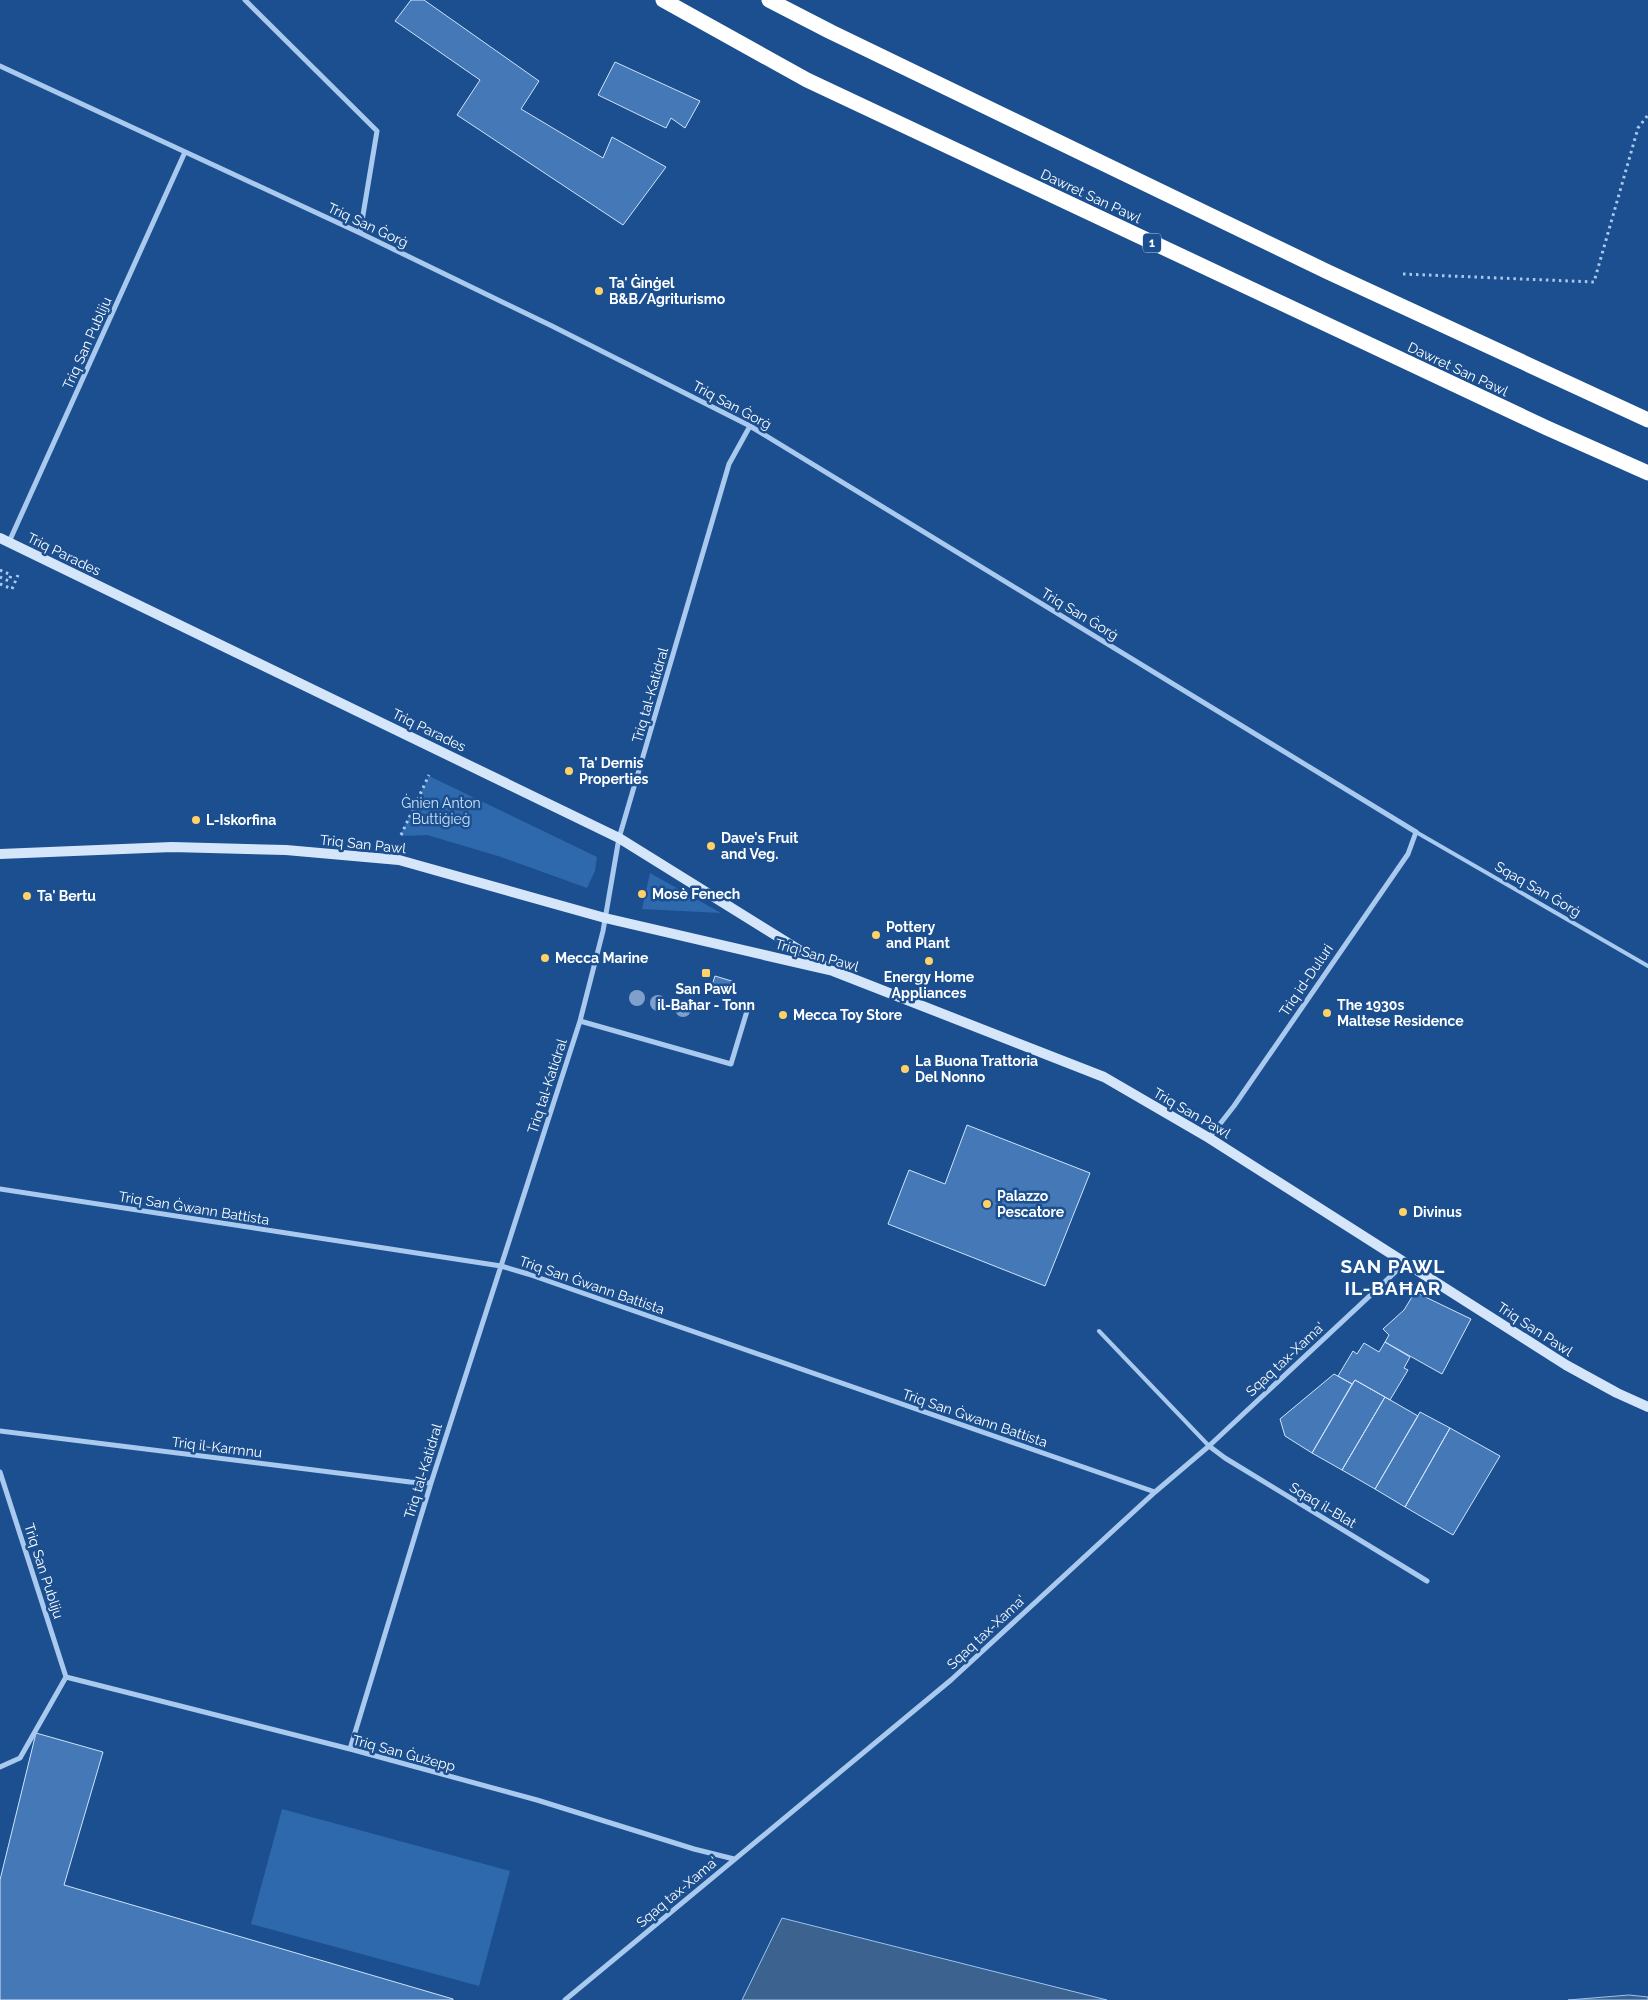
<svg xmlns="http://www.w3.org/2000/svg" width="1648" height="2000" font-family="Raleway,sans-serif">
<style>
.green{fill:#2e69ad}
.water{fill:#3c6290;stroke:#9cc4f0}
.building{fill:#4478b7;stroke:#cfe3fa}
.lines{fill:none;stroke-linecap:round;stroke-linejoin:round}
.path{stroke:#a9c9ee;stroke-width:3;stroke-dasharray:2.5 4;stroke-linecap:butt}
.lane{stroke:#a9c9ee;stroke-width:4}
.street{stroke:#a9c9ee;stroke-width:5}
.secondary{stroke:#d6e6fa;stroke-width:10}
.highway{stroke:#fff;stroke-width:15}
.tree{fill:#7ea0ca}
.poi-dot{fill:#ffd166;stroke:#1b4f8f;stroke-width:2}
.labels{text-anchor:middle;stroke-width:5;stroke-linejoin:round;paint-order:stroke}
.shield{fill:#1b4f8f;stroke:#bbcadd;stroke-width:1}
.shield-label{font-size:12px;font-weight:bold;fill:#fff}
.street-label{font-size:14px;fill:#fff;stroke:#1b4f8f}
.poi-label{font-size:14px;font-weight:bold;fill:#fff;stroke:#1b4f8f;text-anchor:start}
.park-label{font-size:14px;fill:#cfe3fa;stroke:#1b4f8f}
.district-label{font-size:19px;font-weight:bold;letter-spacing:1px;fill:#fff;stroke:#1b4f8f}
</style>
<rect width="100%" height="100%" fill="#1b4f8f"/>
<path class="green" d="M 429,776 L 597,857 L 595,871 L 587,888 L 498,856 L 427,835 L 400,836 Z
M 650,873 L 721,913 L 642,909 Z
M 282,1809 L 510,1871 L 479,1986 L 251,1924 Z"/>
<path class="water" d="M 782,1918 L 1107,2000 L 742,2000 Z
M 1629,1995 L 1648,1997 L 1648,2000 L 1568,2000 Z"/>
<path class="building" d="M 411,0 L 424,0 L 539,81 L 521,109 L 603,158 L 612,137 L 666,167 L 623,225 L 457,115 L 480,80 L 395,21 Z
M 615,62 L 700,101 L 685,128 L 671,118 L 666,128 L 598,95 Z
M 715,976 L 735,982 L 731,992 L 712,985 Z
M 967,1125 L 1090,1173 L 1045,1286 L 888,1224 L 909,1170 L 945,1184 Z
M 1415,1292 L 1471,1319 L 1442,1374 L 1385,1342 L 1389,1335 L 1383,1329 L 1404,1310 Z
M 1385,1342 L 1410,1357 L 1404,1368 L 1408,1370 L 1390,1400 L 1355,1380 L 1352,1384 L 1338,1376 L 1353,1351 L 1357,1354 L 1364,1343 L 1379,1352 Z
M 1334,1374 L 1352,1384 L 1312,1453 L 1285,1436 L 1280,1419 Z
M 1355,1380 L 1385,1397 L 1342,1470 L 1312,1453 Z
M 1385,1397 L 1418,1416 L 1375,1489 L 1342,1470 Z
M 1420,1412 L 1450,1428 L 1405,1507 L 1375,1489 Z
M 1450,1428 L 1500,1456 L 1453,1535 L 1405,1507 Z
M 36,1733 L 103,1752 L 64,1885 L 453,1999 L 453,2000 L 0,2000 L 0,1880 Z"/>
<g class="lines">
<path class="path" d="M 1403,274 L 1594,282 L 1638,128 L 1648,115
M 0,570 L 11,575 L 9,581 L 0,577
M 0,584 L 12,589 L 18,575
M 401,835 L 429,775"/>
<path class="lane" d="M 1416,832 L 1648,966
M 1099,1331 L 1209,1446"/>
<path class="street" d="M 245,0 L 377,131 L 360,233
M 0,66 L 360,233 L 552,326 L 750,426 L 1416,832 L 1408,854 L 1234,1106 L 1209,1138
M 9,542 L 185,152
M 580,1021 L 731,1064 L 747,1011
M 0,1189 L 501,1266 L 528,1274 L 1155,1492
M 0,1431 L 410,1482 L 431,1483
M 1209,1446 L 1225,1458 L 1427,1581
M 0,1472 L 66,1677
M 66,1677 L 350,1749 L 537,1800 L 694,1849 L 734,1859
M 350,1749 L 431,1483 L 580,1021 L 603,931 L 619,838 L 729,464 L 750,426
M 0,1767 L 20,1758 L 66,1677
M 565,2000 L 951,1680 L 1155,1492 L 1209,1446 L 1406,1262"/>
<path class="secondary" d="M 0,538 L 619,838 L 825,966
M 0,854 L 172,847 L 286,850 L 399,860 L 605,918 L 833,971 L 1104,1077 L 1209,1138 L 1566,1365 L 1617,1393 L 1648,1407"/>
<path class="highway" d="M 663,0 L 807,80 L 1547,428 L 1648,473
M 769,0 L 831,32 L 1328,272 L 1648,420"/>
</g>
<g class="tree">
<circle cx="637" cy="998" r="8"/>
<circle cx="658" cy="1003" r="8"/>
<circle cx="683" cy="1009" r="8"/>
</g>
<g class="poi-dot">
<circle cx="599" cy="291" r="5"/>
<circle cx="569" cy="771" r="5"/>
<circle cx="196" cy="820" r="5"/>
<circle cx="711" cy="846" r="5"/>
<circle cx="642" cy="894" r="5"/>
<circle cx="27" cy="896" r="5"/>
<circle cx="876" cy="935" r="5"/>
<circle cx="545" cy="958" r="5"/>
<circle cx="929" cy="961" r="5"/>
<rect x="701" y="968" width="10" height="10" rx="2.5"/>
<circle cx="1327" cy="1013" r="5"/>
<circle cx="783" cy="1015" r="5"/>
<circle cx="905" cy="1069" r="5"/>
<circle cx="987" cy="1204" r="5"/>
<circle cx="1403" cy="1212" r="5"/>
</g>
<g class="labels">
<rect class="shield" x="1143" y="233.5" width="18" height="19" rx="4"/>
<g class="shield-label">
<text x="1152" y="247">1</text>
</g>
<g class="street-label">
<text transform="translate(1091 196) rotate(25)" y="5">Dawret San Pawl</text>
<text transform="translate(368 225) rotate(25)" y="5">Triq San Ġorġ</text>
<text transform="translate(87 343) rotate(-66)" y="5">Triq San Publiju</text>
<text transform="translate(1458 369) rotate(25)" y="5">Dawret San Pawl</text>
<text transform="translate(732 405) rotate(28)" y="5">Triq San Ġorġ</text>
<text transform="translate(64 554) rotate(26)" y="5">Triq Parades</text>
<text transform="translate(1080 614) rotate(31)" y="5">Triq San Ġorġ</text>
<text transform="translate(650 695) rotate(-74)" y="5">Triq tal-Katidral</text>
<text transform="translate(429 730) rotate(26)" y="5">Triq Parades</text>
<text transform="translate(363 844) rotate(6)" y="5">Triq San Pawl</text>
<text transform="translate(1538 889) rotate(30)" y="5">Sqaq San Ġorġ</text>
<text transform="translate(817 955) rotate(16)" y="5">Triq San Pawl</text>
<text transform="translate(1306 980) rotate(-56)" y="5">Triq id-Duluri</text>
<text transform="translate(547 1086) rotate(-72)" y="5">Triq tal-Katidral</text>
<text transform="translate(1192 1113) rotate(30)" y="5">Triq San Pawl</text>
<text transform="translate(194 1208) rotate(9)" y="5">Triq San Ġwann Battista</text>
<text transform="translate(592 1285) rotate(19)" y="5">Triq San Ġwann Battista</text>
<text transform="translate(1535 1329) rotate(33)" y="5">Triq San Pawl</text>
<text transform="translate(1285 1359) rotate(-43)" y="5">Sqaq tax-Xama'</text>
<text transform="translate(975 1418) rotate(19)" y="5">Triq San Ġwann Battista</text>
<text transform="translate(217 1447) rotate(7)" y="5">Triq il-Karmnu</text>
<text transform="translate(423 1471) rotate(-73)" y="5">Triq tal-Katidral</text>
<text transform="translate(1323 1505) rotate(31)" y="5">Sqaq il-Blat</text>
<text transform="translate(44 1571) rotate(72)" y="5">Triq San Publiju</text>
<text transform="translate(986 1632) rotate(-43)" y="5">Sqaq tax-Xama'</text>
<text transform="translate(404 1753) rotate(15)" y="5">Triq San Ġużepp</text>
<text transform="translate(677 1892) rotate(-40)" y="5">Sqaq tax-Xama'</text>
</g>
<g class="poi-label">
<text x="609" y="288">Ta' Ġinġel<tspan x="609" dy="16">B&amp;B/Agriturismo</tspan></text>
<text x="579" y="768">Ta' Dernis<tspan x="579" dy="16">Properties</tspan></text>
<text x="206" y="825">L-Iskorfina</text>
<text x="721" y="843">Dave's Fruit<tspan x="721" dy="16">and Veg.</tspan></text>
<text x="652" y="899">Mosè Fenech</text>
<text x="37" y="901">Ta' Bertu</text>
<text x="886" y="932">Pottery<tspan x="886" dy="16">and Plant</tspan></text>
<text x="555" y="963">Mecca Marine</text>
<text x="929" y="982" text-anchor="middle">Energy Home<tspan x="929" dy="16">Appliances</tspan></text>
<text x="706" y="994" text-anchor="middle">San Pawl<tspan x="706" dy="16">il-Baħar - Tonn</tspan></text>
<text x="1337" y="1010">The 1930s<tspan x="1337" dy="16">Maltese Residence</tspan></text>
<text x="793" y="1020">Mecca Toy Store</text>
<text x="915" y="1066">La Buona Trattoria<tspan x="915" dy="16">Del Nonno</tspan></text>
<text x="997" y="1201">Palazzo<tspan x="997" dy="16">Pescatore</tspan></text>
<text x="1413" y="1217">Divinus</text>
</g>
<g class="park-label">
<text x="441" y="808">Ġnien Anton<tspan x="441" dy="16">Buttiġieġ</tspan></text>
</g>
<g class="district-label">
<text x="1393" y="1273">SAN PAWL<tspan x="1393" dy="22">IL-BAĦAR</tspan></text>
</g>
</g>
</svg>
